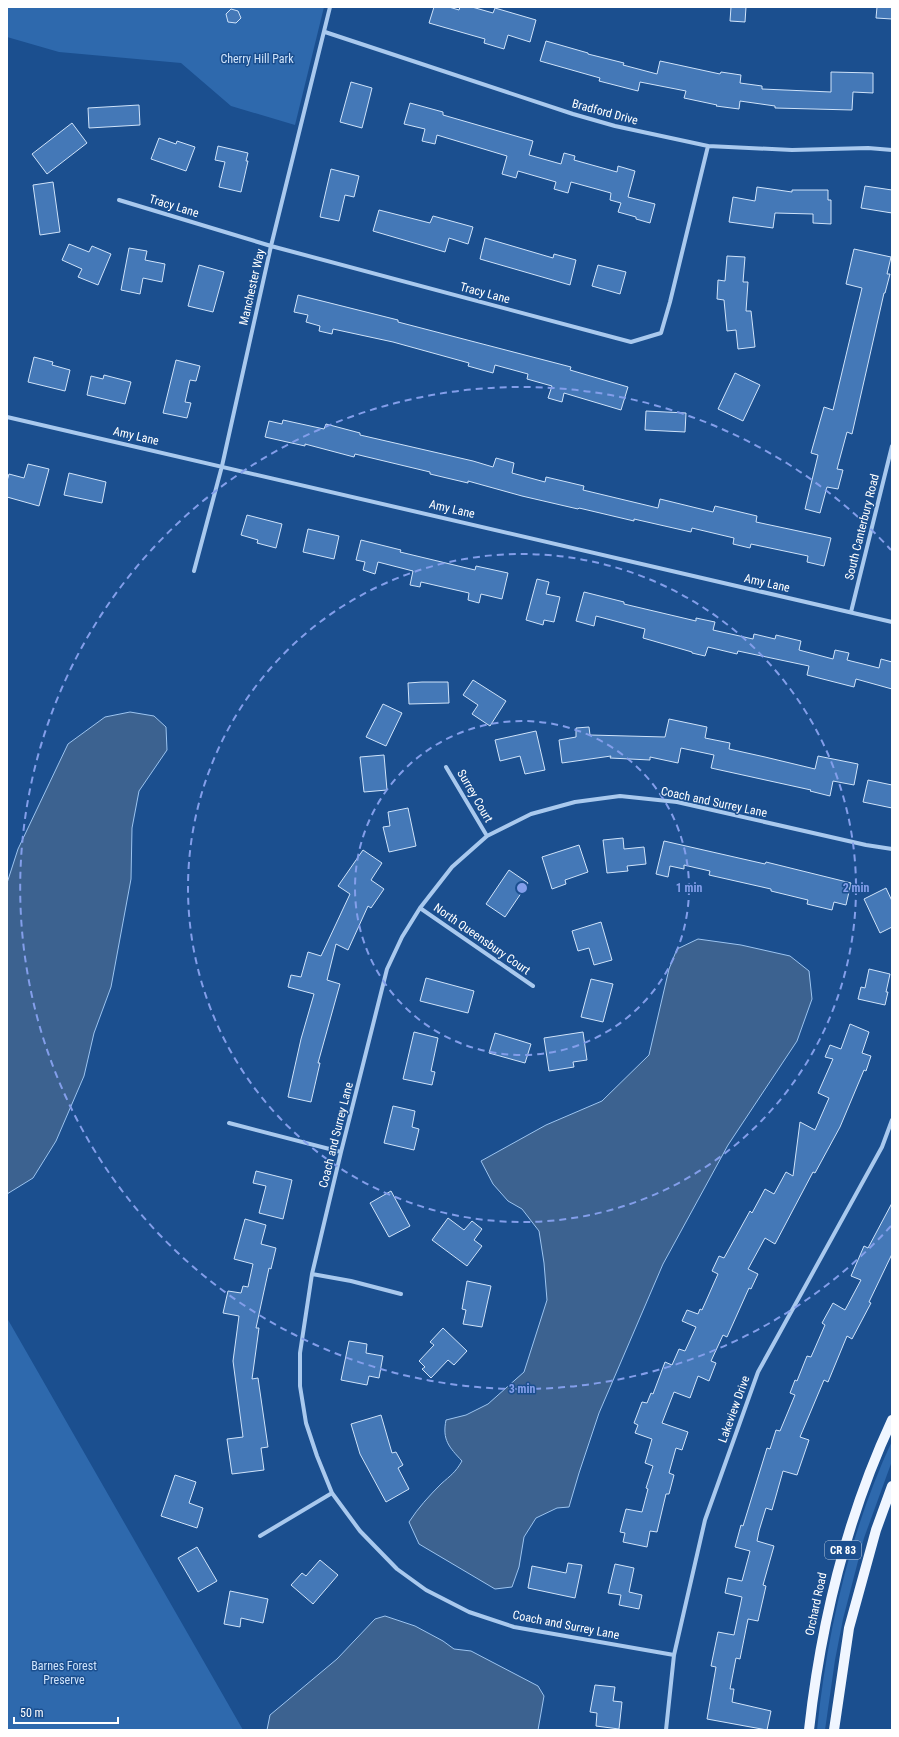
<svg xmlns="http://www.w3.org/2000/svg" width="899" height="1737" font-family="'Roboto Condensed',sans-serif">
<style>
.green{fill:#2e69ad}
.water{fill:#3c6290;stroke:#9cc4f0}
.building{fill:#4478b7;stroke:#cfe3fa}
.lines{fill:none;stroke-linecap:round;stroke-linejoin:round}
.minor{stroke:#a9c9ee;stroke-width:4}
.primary{stroke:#f0f6ff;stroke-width:10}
.ring{fill:none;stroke:#839eea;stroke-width:2;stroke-dasharray:7 5}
.labels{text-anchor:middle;stroke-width:3;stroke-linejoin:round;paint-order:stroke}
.shield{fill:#1b4f8f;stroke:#bbcadd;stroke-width:1}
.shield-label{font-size:11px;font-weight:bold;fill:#fff}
.park-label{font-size:12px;fill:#cfe3fa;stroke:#1b4f8f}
.street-label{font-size:12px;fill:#fff;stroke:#1b4f8f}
.centre{fill:#839eea;stroke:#1b4f8f;stroke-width:2}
.ring-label{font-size:12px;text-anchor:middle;font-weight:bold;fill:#839eea;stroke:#1b4f8f;stroke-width:3;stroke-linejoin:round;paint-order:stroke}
</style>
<rect width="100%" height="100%" fill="#1b4f8f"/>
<path class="green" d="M 7,7 L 324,7 L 295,125 L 231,106 L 181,63 L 59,52 L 7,37 Z
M 7,1318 L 243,1730 L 7,1730 Z
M 892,1441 L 892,1461 L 864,1538 L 843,1619 L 835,1660 L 825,1730 L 817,1730 C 827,1632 850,1531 892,1441 Z"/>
<path class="water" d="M 130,712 L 154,716 L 166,727 L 167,750 L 139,791 L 132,828 L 131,879 L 111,987 L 94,1033 L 84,1076 L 56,1141 L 33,1178 L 7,1194 L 7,883 L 18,849 L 68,744 L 105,717 Z
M 698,939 L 741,945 L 790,956 L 809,971 L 812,999 L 797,1041 L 728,1145 L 663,1264 L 599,1413 L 579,1473 L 569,1507 L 557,1508 L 536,1518 L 524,1537 L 519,1567 L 512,1587 L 495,1589 L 419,1544 L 409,1522 C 418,1508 429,1496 441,1484 C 451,1475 455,1473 462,1461 C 449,1447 442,1440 446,1420 L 466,1415 L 488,1404 L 524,1372 L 547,1300 L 544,1263 L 539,1231 L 522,1209 L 508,1201 L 493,1184 L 481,1161 L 546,1125 L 602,1101 L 649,1055 L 669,969 L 677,949 Z
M 385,1616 L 415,1626 L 443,1641 L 454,1649 L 471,1651 L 538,1686 L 544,1696 L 538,1730 L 267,1730 L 270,1715 L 337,1659 L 375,1619 Z"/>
<path class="building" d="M 434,7 L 449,7 L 459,10 L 460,7 L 472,7 L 493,13 L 495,8 L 536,20 L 530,42 L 508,35 L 504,49 L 484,43 L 485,39 L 429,23 Z
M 731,7 L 746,7 L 745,22 L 730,21 Z
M 877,7 L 892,7 L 892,19 L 876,18 Z
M 231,9 L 238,11 L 241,18 L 236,23 L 228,22 L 226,14 Z
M 546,41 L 588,53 L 588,54 L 624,63 L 623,65 L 657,74 L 660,61 L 720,74 L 721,72 L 741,75 L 740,83 L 762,86 L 762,89 L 831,92 L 831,72 L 873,73 L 873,93 L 853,92 L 852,110 L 775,108 L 775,106 L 740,101 L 739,109 L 716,106 L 717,105 L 684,98 L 686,91 L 640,82 L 638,91 L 599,81 L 600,78 L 540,61 Z
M 351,82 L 372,88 L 362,128 L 340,122 Z
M 410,103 L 443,112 L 443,115 L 533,141 L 529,155 L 561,164 L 564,153 L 575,156 L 574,160 L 617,172 L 618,166 L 635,171 L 628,197 L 655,204 L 650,223 L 636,219 L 636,217 L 618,212 L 621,203 L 610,200 L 611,193 L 571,182 L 568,193 L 554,189 L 556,182 L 518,171 L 516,178 L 502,174 L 507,156 L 437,135 L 435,144 L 422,141 L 425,129 L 404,124 Z
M 139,105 L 140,125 L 89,128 L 88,108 Z
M 72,123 L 87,143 L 47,174 L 32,154 Z
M 159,138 L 176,144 L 177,141 L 195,147 L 186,171 L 151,159 Z
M 218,146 L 248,153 L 246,161 L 248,161 L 241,192 L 219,187 L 225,162 L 215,160 Z
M 331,169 L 359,176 L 354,197 L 345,195 L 339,221 L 320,217 Z
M 53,182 L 60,232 L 40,235 L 33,185 Z
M 865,186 L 892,190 L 892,213 L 861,208 Z
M 757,187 L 792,192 L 792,190 L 828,190 L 828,200 L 831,200 L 831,224 L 813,223 L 813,214 L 775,213 L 773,228 L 729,222 L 733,197 L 755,201 Z
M 379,210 L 430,223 L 433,216 L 473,227 L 468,244 L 449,238 L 445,252 L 373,231 Z
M 485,238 L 553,258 L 554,254 L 576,260 L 570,285 L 480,259 Z
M 69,244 L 89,252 L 92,246 L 111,254 L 98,285 L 78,277 L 82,269 L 62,260 Z
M 129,248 L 147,251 L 145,260 L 165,264 L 162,282 L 143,278 L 140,294 L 121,290 Z
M 854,249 L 891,257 L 887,274 L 890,274 L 885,293 L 884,293 L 852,434 L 847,432 L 837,469 L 843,470 L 838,489 L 827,487 L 820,513 L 805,509 L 818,455 L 811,453 L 824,407 L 833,410 L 862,288 L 846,284 Z
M 727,256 L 745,257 L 743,282 L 748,282 L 746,311 L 751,311 L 755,347 L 738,349 L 736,330 L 727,331 L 724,300 L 717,299 L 718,280 L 725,281 Z
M 199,265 L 224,272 L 213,312 L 188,306 Z
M 598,265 L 626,272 L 620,294 L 592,286 Z
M 298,295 L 398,320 L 398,322 L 571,367 L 570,370 L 628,387 L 621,410 L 564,393 L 562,402 L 548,398 L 552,386 L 527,379 L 528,374 L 495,365 L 493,373 L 468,366 L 469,363 L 393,342 L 333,329 L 332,334 L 319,331 L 320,326 L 306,322 L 308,315 L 294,312 Z
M 34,357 L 53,362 L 52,365 L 70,370 L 65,391 L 28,382 Z
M 176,360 L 200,366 L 196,381 L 190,380 L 185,402 L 191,403 L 187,418 L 163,413 Z
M 735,373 L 760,385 L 743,421 L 718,409 Z
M 104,375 L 131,382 L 125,404 L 87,395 L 91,376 L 103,379 Z
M 646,411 L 686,413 L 685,432 L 645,430 Z
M 283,420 L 324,429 L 326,424 L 360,433 L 360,435 L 473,461 L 493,467 L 496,458 L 514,463 L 512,473 L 545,482 L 546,477 L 584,486 L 583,490 L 658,508 L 660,499 L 713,512 L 715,506 L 757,516 L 756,522 L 831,538 L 824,566 L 807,562 L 808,556 L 751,544 L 750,548 L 733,544 L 734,538 L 692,528 L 691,532 L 634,519 L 634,521 L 579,508 L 578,509 L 522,496 L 468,481 L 468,483 L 430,474 L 430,472 L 355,454 L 354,457 L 305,444 L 305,446 L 265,437 L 269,421 L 282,424 Z
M 28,464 L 49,469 L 39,506 L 7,497 L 7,481 L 9,474 L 24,478 Z
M 69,473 L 106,482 L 102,503 L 64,495 Z
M 247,515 L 282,524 L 276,548 L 257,543 L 258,540 L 241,535 Z
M 308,529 L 339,536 L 334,559 L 303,552 Z
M 361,540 L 401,550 L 400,552 L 475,570 L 476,566 L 508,573 L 502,599 L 481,594 L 479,603 L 468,600 L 469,593 L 421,582 L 420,587 L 410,585 L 413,571 L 378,562 L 375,574 L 363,570 L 365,562 L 356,560 Z
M 537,579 L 549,582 L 546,594 L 560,597 L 554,622 L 544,620 L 543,625 L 526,620 Z
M 584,592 L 624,602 L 624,604 L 696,621 L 696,618 L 715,622 L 713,630 L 753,639 L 754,634 L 775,639 L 776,635 L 801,641 L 799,650 L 833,659 L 835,650 L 849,653 L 847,660 L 879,668 L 881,659 L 892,662 L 892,689 L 856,679 L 854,687 L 807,675 L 809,666 L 738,651 L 737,654 L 708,647 L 705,656 L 692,653 L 692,652 L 643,638 L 645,629 L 596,616 L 594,626 L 576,621 Z
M 473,680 L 506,701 L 490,726 L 472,714 L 478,705 L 463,695 Z
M 422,682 L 448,682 L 449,703 L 409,704 L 408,683 Z
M 383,704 L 402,713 L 386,746 L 366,737 Z
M 669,719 L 707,727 L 705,738 L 730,743 L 729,749 L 765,757 L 815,769 L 818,756 L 858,764 L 854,785 L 833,781 L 830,796 L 810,791 L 811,790 L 711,768 L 714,755 L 681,748 L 678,763 L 650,757 L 650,760 L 610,758 L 611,756 L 562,763 L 559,740 L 576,737 L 576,728 L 589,727 L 590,735 L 665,737 Z
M 536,731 L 545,770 L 525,774 L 520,756 L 500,761 L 495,740 Z
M 384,755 L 387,790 L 364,792 L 360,757 Z
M 868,780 L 892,785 L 892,808 L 863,802 Z
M 408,808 L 416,846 L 389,852 L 383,827 L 390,826 L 388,812 Z
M 623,838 L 624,849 L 644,847 L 646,864 L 627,866 L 628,871 L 607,873 L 603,840 Z
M 664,841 L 765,864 L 766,862 L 851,883 L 846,905 L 834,902 L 832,910 L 807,904 L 808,900 L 771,891 L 771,889 L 709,875 L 710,871 L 684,865 L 684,869 L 670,866 L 668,877 L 656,874 Z
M 579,845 L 588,872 L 565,880 L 566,884 L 552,889 L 542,857 Z
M 363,850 L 382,863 L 371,880 L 384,889 L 371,908 L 368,906 L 348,950 L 336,944 L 327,980 L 340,984 L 318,1063 L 320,1063 L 311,1102 L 288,1097 L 301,1039 L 314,994 L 288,987 L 291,975 L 301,977 L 308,952 L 321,956 L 350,894 L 338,886 Z
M 509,870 L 528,883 L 505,917 L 486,904 Z
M 886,888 L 892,901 L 892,927 L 880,933 L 864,899 Z
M 601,922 L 612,960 L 594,965 L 589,948 L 578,951 L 572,931 Z
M 869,969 L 890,974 L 886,992 L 888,992 L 885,1005 L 858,999 L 861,987 L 865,988 Z
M 426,978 L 474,991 L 468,1013 L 420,1001 Z
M 591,979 L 613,984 L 603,1022 L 581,1017 Z
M 850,1024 L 869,1032 L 862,1053 L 871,1056 L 866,1071 L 864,1070 L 840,1127 L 815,1173 L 813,1172 L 775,1244 L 765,1238 L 748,1269 L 758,1274 L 751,1289 L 749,1288 L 727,1337 L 723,1335 L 711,1361 L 716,1363 L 709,1381 L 698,1376 L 690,1398 L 674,1392 L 662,1423 L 688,1432 L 682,1450 L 676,1448 L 669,1473 L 674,1475 L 669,1494 L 666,1494 L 657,1532 L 650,1531 L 647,1547 L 623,1542 L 625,1533 L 620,1532 L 626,1509 L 642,1512 L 648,1489 L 646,1488 L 653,1466 L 645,1463 L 652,1439 L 635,1433 L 638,1425 L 634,1423 L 642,1402 L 647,1403 L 651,1393 L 653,1394 L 665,1362 L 672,1365 L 679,1349 L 685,1351 L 696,1327 L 682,1321 L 687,1310 L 698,1314 L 700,1309 L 702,1310 L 718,1274 L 712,1271 L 719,1256 L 724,1258 L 750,1211 L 752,1213 L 765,1189 L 774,1194 L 786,1172 L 793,1176 L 800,1122 L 815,1130 L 829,1098 L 818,1093 L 833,1059 L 825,1057 L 830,1045 L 841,1049 Z
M 414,1032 L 438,1038 L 431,1071 L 435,1072 L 432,1085 L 403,1079 Z
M 583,1032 L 587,1060 L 573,1062 L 574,1067 L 549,1071 L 544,1038 Z
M 495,1033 L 531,1044 L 525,1063 L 489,1053 Z
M 393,1106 L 415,1111 L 412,1127 L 419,1129 L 414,1150 L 384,1143 Z
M 256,1171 L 292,1180 L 283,1219 L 259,1213 L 266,1186 L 253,1183 Z
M 391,1191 L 410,1226 L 389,1237 L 370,1203 Z
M 892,1203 L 892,1254 L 869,1302 L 871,1303 L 852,1339 L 847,1336 L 828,1382 L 824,1380 L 800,1437 L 809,1440 L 797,1475 L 783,1471 L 772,1510 L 766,1508 L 759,1531 L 757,1541 L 774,1546 L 763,1585 L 766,1586 L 758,1621 L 748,1619 L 740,1659 L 736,1658 L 730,1689 L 734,1689 L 732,1702 L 771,1711 L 767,1730 L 707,1719 L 716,1667 L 711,1666 L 718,1632 L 734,1635 L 742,1597 L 725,1593 L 728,1578 L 742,1581 L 750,1551 L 735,1547 L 741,1525 L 743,1526 L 767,1448 L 770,1449 L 776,1430 L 780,1431 L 795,1395 L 790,1393 L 795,1380 L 797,1381 L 807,1356 L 811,1357 L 825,1325 L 822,1323 L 833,1303 L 845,1310 L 861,1280 L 851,1276 L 864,1246 L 868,1248 Z
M 448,1218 L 464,1230 L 472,1221 L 482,1229 L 474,1240 L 482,1246 L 467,1266 L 432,1240 Z
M 245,1219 L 266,1225 L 261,1244 L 276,1248 L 271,1269 L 269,1268 L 256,1328 L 259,1328 L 252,1379 L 258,1378 L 268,1447 L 261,1448 L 264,1470 L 232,1474 L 227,1439 L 243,1437 L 233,1361 L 239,1316 L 223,1313 L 228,1291 L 241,1293 L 243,1286 L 248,1287 L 253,1264 L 234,1259 Z
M 467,1281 L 491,1286 L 482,1327 L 463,1324 L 466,1310 L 462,1309 Z
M 443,1328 L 467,1351 L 454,1365 L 448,1360 L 431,1378 L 422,1369 L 425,1367 L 419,1361 L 434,1345 L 430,1342 Z
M 349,1341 L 367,1344 L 366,1353 L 383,1356 L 379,1378 L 369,1376 L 367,1385 L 341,1380 Z
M 381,1415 L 392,1453 L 396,1452 L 403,1465 L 398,1468 L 409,1489 L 386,1502 L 360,1454 L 351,1424 Z
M 175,1475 L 196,1482 L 189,1503 L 203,1508 L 197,1528 L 161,1516 Z
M 197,1547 L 217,1581 L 198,1592 L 178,1558 Z
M 320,1560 L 338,1575 L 313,1604 L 291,1585 L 302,1573 L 306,1576 Z
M 568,1563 L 582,1565 L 575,1598 L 528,1588 L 532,1566 L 566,1573 Z
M 615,1564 L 634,1568 L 629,1592 L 642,1595 L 639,1609 L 619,1605 L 621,1595 L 608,1593 Z
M 230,1591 L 268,1599 L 263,1623 L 241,1618 L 240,1627 L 224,1624 Z
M 595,1685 L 615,1687 L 613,1701 L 622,1702 L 619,1729 L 596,1726 L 597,1713 L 590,1712 Z"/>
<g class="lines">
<path class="minor" d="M 325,32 L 573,114 L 615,126 L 708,146 L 792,150 L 868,148 L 892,150
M 119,200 L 271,246 L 631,342 L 661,333 L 670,302 L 708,146
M 7,417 L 892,622
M 194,571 L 222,466 L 271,246 L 330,7
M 851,612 L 892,446
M 446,767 L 487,836
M 420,908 L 533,986
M 229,1123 L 341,1152
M 312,1274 L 351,1281 L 401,1294
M 260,1536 L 332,1493
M 674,1655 L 514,1627 L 469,1612 L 426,1590 L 397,1569 L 360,1531 L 332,1493 L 317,1456 L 306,1423 L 300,1386 L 300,1353 L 312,1274 L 341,1152 L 387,969 L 402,937 L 420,908 L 452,867 L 487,836 L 531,814 L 575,802 L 620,796 L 677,802 L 866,845 L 892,849
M 666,1730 L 674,1655 L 705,1520 L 758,1372 L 882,1147 L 892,1120"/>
<path class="primary" d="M 809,1730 C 821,1622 846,1519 892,1420
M 834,1730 L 849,1628 L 876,1530 L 892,1486"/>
</g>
<g class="ring">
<circle cx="522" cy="888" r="167"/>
<circle cx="522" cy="888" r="334"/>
<path d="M891 1226A501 501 0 1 1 891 550"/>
</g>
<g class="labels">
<rect class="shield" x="825" y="1541" width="36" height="18" rx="3"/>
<g class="shield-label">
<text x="843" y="1554">CR 83</text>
</g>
<g class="park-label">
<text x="257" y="63">Cherry Hill Park</text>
<text x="64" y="1670">Barnes Forest<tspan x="64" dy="14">Preserve</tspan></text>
</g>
<g class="street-label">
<text transform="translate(605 112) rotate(15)" y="4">Bradford Drive</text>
<text transform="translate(174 206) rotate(17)" y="4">Tracy Lane</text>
<text transform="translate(252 287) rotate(-77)" y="4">Manchester Way</text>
<text transform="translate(485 293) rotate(15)" y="4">Tracy Lane</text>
<text transform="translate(136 436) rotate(13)" y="4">Amy Lane</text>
<text transform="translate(452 509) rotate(13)" y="4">Amy Lane</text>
<text transform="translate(862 527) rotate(-76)" y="4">South Canterbury Road</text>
<text transform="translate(767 583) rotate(13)" y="4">Amy Lane</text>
<text transform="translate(475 796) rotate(60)" y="4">Surrey Court</text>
<text transform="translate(714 802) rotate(12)" y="4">Coach and Surrey Lane</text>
<text transform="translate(482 939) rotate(35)" y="4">North Queensbury Court</text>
<text transform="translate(336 1135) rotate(-76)" y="4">Coach and Surrey Lane</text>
<text transform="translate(734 1409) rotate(-70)" y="4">Lakeview Drive</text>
<text transform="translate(816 1604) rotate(-78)" y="4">Orchard Road</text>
<text transform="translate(566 1625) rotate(11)" y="4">Coach and Surrey Lane</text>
</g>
</g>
<circle cx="522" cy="888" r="6" class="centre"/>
<g class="ring-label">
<text x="689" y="892">1 min</text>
<text x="856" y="892">2 min</text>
<text x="522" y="1393">3 min</text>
</g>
<rect width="899" height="1737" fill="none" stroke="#ffffff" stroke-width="16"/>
<path d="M14 1717v6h104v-6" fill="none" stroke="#ffffff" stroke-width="2"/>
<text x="20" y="1717" font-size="12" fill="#ffffff" stroke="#1b4f8f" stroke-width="3" paint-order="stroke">50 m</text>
</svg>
